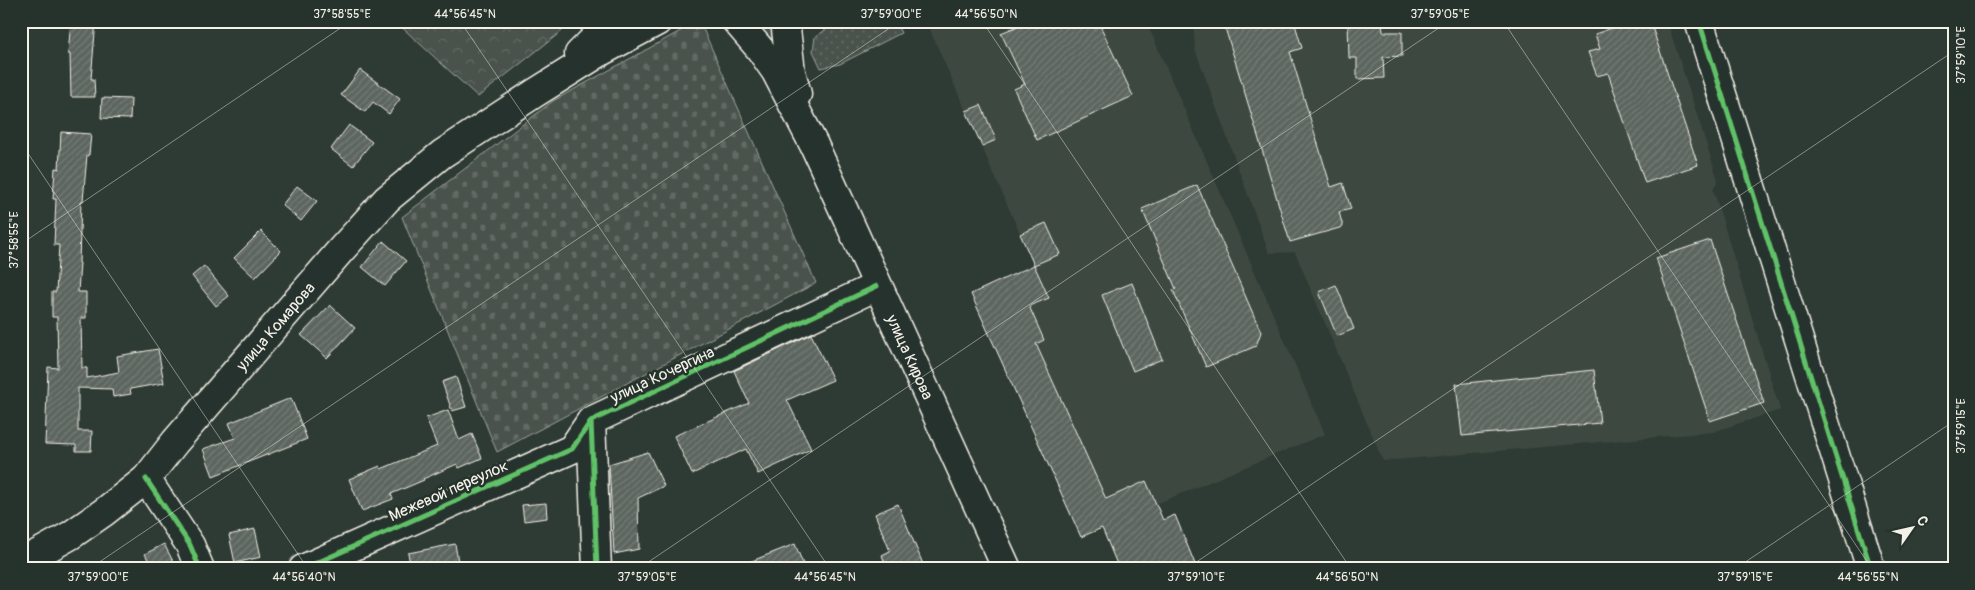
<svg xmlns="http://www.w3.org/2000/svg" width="1975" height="590" font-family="Pangolin,sans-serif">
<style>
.built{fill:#3c4841}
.grass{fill:url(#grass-dots);stroke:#9ea29a}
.forest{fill:url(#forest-crowns);stroke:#9ea29a}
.cemetery{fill:url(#cemetery-stones);stroke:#9ea29a}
.building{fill:url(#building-hatch);stroke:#f4f1e8}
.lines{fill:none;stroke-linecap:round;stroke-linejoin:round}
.minor-casing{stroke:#f4f1e8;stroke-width:31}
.major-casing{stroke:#f4f1e8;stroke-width:31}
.minor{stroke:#26332d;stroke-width:28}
.major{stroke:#26332d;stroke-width:28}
.cycleway-casing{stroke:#26332d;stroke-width:8}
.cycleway{stroke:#61c268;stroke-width:5}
.ticks{fill:none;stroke:#f4f1e8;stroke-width:1;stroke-opacity:0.45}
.labels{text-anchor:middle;stroke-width:5;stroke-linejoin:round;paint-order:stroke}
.street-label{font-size:16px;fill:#f4f1e8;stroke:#26332d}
.neatline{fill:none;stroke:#f4f1e8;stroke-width:2}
.ticks-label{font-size:12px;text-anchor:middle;fill:#f4f1e8}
</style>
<defs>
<pattern id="grass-dots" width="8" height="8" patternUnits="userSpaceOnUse" patternTransform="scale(1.25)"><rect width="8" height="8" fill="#48524c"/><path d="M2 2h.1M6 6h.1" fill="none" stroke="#636b66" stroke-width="1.8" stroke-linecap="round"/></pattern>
<pattern id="forest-crowns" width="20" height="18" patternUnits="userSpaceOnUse" patternTransform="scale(1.25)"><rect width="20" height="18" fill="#48524c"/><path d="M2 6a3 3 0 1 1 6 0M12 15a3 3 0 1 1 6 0" fill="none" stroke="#636b66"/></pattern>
<pattern id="cemetery-stones" width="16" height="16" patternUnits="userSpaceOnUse" patternTransform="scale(1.25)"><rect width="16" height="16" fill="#48524c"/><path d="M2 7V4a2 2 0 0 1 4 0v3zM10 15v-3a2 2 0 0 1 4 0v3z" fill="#636b66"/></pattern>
<pattern id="building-hatch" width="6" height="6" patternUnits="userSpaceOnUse" patternTransform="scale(1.25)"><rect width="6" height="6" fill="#5c655e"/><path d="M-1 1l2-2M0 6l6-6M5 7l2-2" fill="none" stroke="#747c75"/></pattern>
</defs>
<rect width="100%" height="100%" fill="#2e3b34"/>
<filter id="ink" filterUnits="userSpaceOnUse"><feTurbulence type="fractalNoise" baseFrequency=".02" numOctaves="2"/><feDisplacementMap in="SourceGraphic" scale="10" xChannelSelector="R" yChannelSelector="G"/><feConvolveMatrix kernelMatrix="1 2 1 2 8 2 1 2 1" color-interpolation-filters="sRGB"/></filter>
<g filter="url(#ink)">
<path class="built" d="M 926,21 L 1146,21 L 1325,434 L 1156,504 L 1081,537 L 971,294 L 1034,265 Z
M 1193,21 L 1667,21 L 1718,180 L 1713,189 L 1780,410 L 1713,432 L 1383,461 L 1295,252 L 1269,253 L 1195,49 Z"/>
<path class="grass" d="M 750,21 L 772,21 L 776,43 Z
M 839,21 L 895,21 L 901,33 L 840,64 L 821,68 L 813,51 L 815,37 Z"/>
<path class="forest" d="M 395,21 L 571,21 L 562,31 L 478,97 Z"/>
<path class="cemetery" d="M 684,29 L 703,29 L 816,283 L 497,452 L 402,217 L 553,101 Z"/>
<path class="building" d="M 71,21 L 96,21 L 91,79 L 94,79 L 95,97 L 71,97 L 70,54 L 68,54 Z
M 1030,21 L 1098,21 L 1133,96 L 1037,140 L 1014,89 L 1025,84 L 1001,33 Z
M 1223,21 L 1294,21 L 1302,48 L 1290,52 L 1331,187 L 1343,183 L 1351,209 L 1339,212 L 1343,227 L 1290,242 Z
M 1348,21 L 1382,21 L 1383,32 L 1402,32 L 1402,56 L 1383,57 L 1384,78 L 1357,79 L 1357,58 L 1349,58 Z
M 1617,21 L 1650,21 L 1698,165 L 1645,183 L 1608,73 L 1597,76 L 1588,52 L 1600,49 L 1595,34 L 1618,26 Z
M 360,70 L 400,99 L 389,114 L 373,102 L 365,112 L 341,95 Z
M 102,98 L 131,99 L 130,119 L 101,118 Z
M 981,105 L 996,140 L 982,146 L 966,111 Z
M 349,125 L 372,142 L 353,166 L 331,149 Z
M 61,132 L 91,134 L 89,155 L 87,155 L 83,201 L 81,201 L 79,263 L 80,263 L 78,292 L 86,292 L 86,318 L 81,318 L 82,368 L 87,368 L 87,378 L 119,372 L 117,356 L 158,349 L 164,383 L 130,389 L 131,394 L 113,397 L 112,389 L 78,388 L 78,431 L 92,431 L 91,451 L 76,451 L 76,445 L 45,444 L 48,367 L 58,368 L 57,317 L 52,317 L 52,292 L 56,292 L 59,245 L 54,245 L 56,199 L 53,199 L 55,168 L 59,169 Z
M 1197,185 L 1261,332 L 1256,346 L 1206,367 L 1173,290 L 1176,289 L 1142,209 Z
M 297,186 L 317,201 L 301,221 L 282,205 Z
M 1046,223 L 1060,254 L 1034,265 L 1020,234 Z
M 261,231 L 281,251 L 255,278 L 234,258 Z
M 1710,240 L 1764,403 L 1710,421 L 1656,258 Z
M 383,241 L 406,261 L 385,286 L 362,267 Z
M 1034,265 L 1049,298 L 1029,306 L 1044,340 L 1036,344 L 1106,499 L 1146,481 L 1163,520 L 1175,515 L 1197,569 L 1119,569 L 1102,528 L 1081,537 L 971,294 Z
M 204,266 L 229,296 L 216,306 L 192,276 Z
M 1132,283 L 1162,359 L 1133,371 L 1102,295 Z
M 1336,285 L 1354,329 L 1337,336 L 1319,292 Z
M 330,305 L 355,328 L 327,358 L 301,335 Z
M 811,334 L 833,380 L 787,400 L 811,449 L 758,474 L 746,449 L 692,474 L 674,436 L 749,403 L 734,371 Z
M 1594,370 L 1600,423 L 1462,436 L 1456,384 Z
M 456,377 L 466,407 L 452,411 L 442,382 Z
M 291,398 L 307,439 L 213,476 L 203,449 L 235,438 L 229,423 Z
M 448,410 L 459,440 L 472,434 L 482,458 L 459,468 L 457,464 L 423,479 L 424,480 L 391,494 L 393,499 L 362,511 L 349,479 L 380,466 L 381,469 L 437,446 L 426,418 Z
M 648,452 L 664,486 L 638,498 L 639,549 L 614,554 L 609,464 Z
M 546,503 L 547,518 L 524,521 L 522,505 Z
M 898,504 L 925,569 L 887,569 L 882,555 L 890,551 L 875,514 Z
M 255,529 L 261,557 L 235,563 L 229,535 Z
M 164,544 L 177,569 L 153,569 L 145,554 Z
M 455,544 L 459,567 L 411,569 L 408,553 Z
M 795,544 L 805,569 L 734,569 L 734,568 Z"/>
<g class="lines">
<defs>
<path id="minor" d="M 1699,21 L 1871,569
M 146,479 L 190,545 L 200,569
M 303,569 L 572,449 L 591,421
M 597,569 L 591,421 L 877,286"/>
<g id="major">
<path id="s1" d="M 736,21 L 760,49 L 776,72 L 814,145 L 1007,569"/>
<path d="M 785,21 L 791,72 L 797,94"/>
<path d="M 579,54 L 612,21"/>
<path id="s2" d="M 21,563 L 71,535 L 104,512 L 146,479 L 175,442 L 340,251 L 387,199 L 442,154 L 535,93 L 602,51 L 658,21"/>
</g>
</defs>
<use href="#minor" class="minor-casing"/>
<use href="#major" class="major-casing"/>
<use href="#minor" class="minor"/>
<use href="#major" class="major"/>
<defs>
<path id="cycleway" d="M 1699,21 L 1871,569
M 146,479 L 190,545 L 200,569
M 303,569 L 572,449 L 591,421
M 597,569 L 591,421 L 877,286"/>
</defs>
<use href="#cycleway" class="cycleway-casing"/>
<use href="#cycleway" class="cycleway"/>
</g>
</g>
<path class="ticks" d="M 460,21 L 830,569M 982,21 L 1351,569M 1503,21 L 1872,569M 21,143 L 308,569M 21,244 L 351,21M 89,569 L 900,21M 638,569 L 1449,21M 1186,569 L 1954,51M 1735,569 L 1954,421"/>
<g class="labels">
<g class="street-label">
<text dy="6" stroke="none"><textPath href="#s2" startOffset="351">улица Комарова</textPath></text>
<text dy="6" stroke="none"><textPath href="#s1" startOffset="380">улица Кирова</textPath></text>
<text transform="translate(662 374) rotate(-25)" y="6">улица Кочергина</text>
<text transform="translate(448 490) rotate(-24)" y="6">Межевой переулок</text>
</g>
</g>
<rect width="1975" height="590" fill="none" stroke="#26332d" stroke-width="55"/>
<g transform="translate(1912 528) rotate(56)" stroke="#26332d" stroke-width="4" paint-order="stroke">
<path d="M0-4L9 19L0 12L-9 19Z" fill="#f4f1e8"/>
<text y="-8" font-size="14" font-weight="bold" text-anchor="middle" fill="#f4f1e8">С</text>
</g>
<rect x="28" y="28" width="1920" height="534" class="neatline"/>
<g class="ticks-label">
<text x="342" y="18">37°58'55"E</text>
<text x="465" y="18">44°56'45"N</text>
<text x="891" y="18">37°59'00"E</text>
<text x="986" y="18">44°56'50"N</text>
<text x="1440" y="18">37°59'05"E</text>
<text transform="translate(1961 55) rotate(-90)" y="4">37°59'10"E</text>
<text transform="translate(14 240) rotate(-90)" y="4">37°58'55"E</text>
<text transform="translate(1961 426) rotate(-90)" y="4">37°59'15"E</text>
<text x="98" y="581">37°59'00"E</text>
<text x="304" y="581">44°56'40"N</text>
<text x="647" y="581">37°59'05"E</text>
<text x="825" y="581">44°56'45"N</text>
<text x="1196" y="581">37°59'10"E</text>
<text x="1347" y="581">44°56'50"N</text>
<text x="1745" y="581">37°59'15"E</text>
<text x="1868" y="581">44°56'55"N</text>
</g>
</svg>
